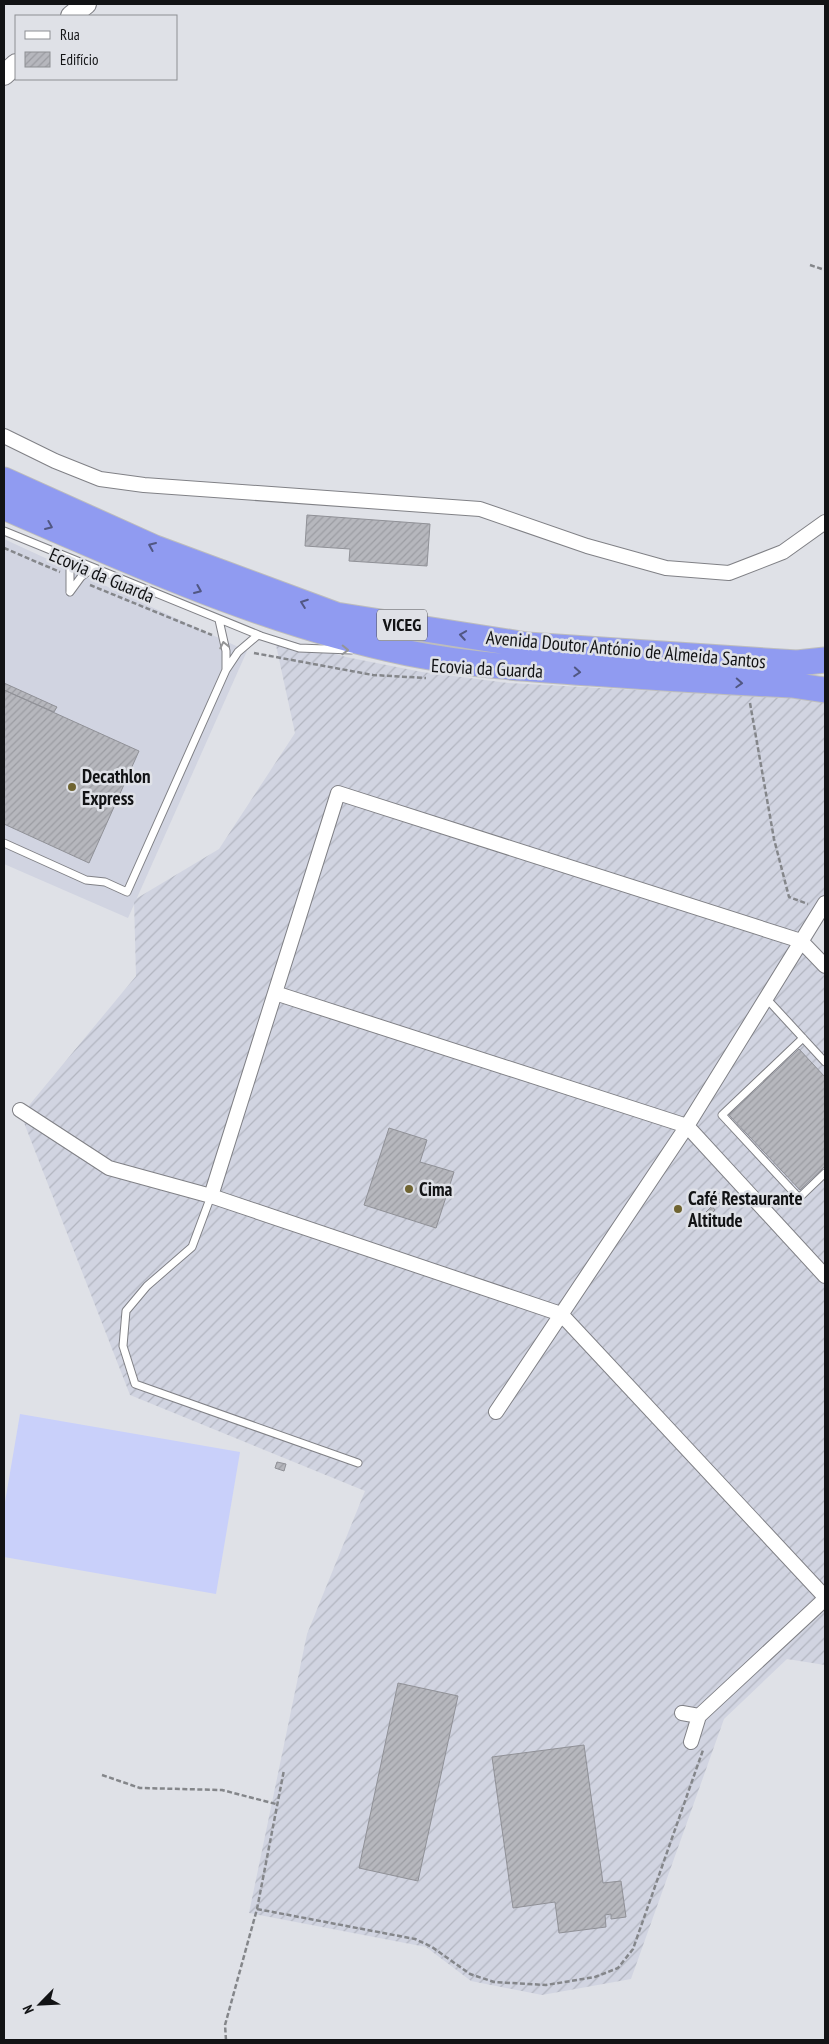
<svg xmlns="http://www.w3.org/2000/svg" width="829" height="2044" font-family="'PT Sans Narrow',sans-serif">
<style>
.built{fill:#d1d4e1}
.industrial{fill:url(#industrial-furrows)}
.garden{fill:#c9d0fa}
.building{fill:url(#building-hatch);stroke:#909197}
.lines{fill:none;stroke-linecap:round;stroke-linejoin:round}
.lane-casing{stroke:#808186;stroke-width:9}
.street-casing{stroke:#808186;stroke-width:16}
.secondary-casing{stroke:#808186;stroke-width:22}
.highway-casing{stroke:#bdbdbd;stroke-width:27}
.path{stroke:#84868a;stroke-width:2.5;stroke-dasharray:5 2.5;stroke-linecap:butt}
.lane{stroke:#fff;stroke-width:7}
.street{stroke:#fff;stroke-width:14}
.secondary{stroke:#fff;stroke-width:20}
.highway{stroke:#909bf1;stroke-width:25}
.oneway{stroke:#515783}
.oneway2{stroke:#949596}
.poi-dot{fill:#6f6431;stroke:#dfe1e7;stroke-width:2}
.labels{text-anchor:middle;stroke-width:5;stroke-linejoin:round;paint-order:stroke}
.shield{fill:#dfe1e7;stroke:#505154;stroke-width:1}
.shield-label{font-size:18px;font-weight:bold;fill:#121315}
.street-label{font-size:19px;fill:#121315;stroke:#dfe1e7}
.poi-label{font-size:19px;font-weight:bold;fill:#121315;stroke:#dfe1e7;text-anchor:start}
</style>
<defs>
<pattern id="industrial-furrows" width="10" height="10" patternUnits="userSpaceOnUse" patternTransform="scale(1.25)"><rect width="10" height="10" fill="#d1d4e1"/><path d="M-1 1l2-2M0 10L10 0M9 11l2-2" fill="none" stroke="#b2b5c0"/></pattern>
<pattern id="building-hatch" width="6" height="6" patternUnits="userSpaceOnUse" patternTransform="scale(1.25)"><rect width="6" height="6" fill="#b6b7bd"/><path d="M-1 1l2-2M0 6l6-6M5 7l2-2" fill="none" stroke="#9b9ca2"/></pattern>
</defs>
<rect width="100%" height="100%" fill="#dfe1e7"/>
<path class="built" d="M 4,539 L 247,651 L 128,918 L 4,864 Z"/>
<path class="industrial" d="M 274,636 L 346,657 L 422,672 L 508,683 L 825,700 L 825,897 L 801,941 L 825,966 L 825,1665 L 787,1659 L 724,1719 L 631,1979 L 542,1995 L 471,1981 L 426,1947 L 249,1913 L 307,1634 L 365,1491 L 130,1395 L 21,1115 L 136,976 L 134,900 L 219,849 L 295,733 Z"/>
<path class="garden" d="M 20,1414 L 240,1452 L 216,1594 L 4,1557 L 4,1508 Z"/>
<path class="building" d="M 307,515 L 430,524 L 427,566 L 349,561 L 350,549 L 305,546 Z
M 4,683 L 57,707 L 54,712 L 4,690 Z
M 4,690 L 139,751 L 89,863 L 4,824 Z
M 799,1049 L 825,1077 L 825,1166 L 800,1190 L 729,1115 Z
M 389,1128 L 427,1140 L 420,1162 L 454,1172 L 436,1228 L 364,1205 Z
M 724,1195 L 727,1197 L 720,1203 L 718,1201 Z
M 712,1206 L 715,1210 L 708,1217 L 705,1213 Z
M 277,1462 L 286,1464 L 284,1471 L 275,1468 Z
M 398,1683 L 458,1696 L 418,1881 L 359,1868 Z
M 584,1745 L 603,1883 L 621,1881 L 626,1917 L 611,1919 L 611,1914 L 605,1915 L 606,1927 L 559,1933 L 555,1902 L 513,1908 L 492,1757 Z"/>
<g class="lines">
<defs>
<path id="lane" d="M 4,531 L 261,636 L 299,648 L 351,650
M 70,591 L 70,559
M 70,592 L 81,577 L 93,568
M 219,620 L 226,651 L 226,670
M 4,843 L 86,880 L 105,882 L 127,892 L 226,670 L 238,652 L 258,635
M 766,998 L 825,1062
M 803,1038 L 722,1115 L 799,1198 L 825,1173
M 211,1196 L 192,1247 L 147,1286 L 126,1311 L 123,1346 L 135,1384 L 358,1463"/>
<path id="street" d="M 4,436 L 55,461 L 100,479 L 144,485 L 480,509 L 587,546 L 666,568 L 729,573 L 783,552 L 825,522
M 825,966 L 801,941 L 338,793 L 211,1196 L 561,1314 L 825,1597
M 275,993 L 687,1126 L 825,1276
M 20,1110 L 109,1168 L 211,1196
M 496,1412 L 687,1126 L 825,903
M 682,1713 L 699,1716
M 691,1742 L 699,1716 L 825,1599"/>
<path id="secondary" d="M 71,16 L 86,4
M 4,75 L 16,64"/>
<path id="highway" d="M 4,480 L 155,548 L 336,615 L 527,645 L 797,663 L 825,660
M 4,507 C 135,564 267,624 408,653 C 468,665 530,669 591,673 C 658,678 725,682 792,685 L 825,690"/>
</defs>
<use href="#lane" class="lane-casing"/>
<use href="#street" class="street-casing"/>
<use href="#secondary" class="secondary-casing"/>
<use href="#highway" class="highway-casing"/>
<path class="path" d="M 810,265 L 825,270
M 4,548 L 60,572
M 90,585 L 212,635
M 254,653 L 373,675 L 426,678
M 750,703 L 774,839 L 789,897 L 808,904
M 102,1775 L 140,1788 L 222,1790 L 276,1804
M 257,1909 L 415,1939 L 432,1947 L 470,1974 L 494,1982 L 546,1985 L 595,1977 L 618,1968 L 633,1949 L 703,1750
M 226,2040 L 225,2025 L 257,1909 L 284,1770"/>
<use href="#lane" class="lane"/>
<use href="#street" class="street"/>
<use href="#secondary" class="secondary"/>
<use href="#highway" class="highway"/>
</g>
<defs><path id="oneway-chevron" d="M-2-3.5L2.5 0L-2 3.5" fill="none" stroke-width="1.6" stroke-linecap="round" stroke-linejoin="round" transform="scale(1.25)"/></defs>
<g class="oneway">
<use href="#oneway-chevron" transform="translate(49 526) rotate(23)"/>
<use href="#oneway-chevron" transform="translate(152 546) rotate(-157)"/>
<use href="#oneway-chevron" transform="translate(198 590) rotate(23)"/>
<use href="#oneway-chevron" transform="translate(304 603) rotate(-160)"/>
<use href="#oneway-chevron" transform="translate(463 635) rotate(-171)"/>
<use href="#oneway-chevron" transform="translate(577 672) rotate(4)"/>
<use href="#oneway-chevron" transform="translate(739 683) rotate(3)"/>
</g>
<g class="oneway2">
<use href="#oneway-chevron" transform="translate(224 645) rotate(-102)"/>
<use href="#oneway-chevron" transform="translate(345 650) rotate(2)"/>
</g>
<g class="poi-dot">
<circle cx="72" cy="787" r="5"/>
<circle cx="409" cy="1189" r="5"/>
<circle cx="678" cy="1209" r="5"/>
</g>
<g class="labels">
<rect class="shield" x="377" y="609.5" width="50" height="31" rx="4"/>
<g class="shield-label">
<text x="402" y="631">VICEG</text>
</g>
<g class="street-label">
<text transform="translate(102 575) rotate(23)" y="7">Ecovia da Guarda</text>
<text transform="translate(626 649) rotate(5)" y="7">Avenida Doutor António de Almeida Santos</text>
<text transform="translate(487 668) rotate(3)" y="7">Ecovia da Guarda</text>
</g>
<g class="poi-label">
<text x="82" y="783">Decathlon<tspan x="82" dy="22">Express</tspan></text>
<text x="419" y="1196">Cima</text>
<text x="688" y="1205">Café Restaurante<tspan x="688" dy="22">Altitude</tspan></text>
</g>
</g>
<rect width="829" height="2044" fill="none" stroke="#121315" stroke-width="10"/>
<rect x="15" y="15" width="162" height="65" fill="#dfe1e7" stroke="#8d8f93"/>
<rect x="25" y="31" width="25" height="8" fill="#ffffff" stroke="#8d8f93"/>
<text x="60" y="40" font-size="15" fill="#121315">Rua</text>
<rect x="25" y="52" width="25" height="15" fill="url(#building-hatch)" stroke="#8d8f93"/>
<text x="60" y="65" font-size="15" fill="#121315">Edifício</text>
<g transform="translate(40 2004) rotate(246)" stroke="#dfe1e7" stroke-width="4" paint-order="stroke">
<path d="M0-4L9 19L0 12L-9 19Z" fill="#121315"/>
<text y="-8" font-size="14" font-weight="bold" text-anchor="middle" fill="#121315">N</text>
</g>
</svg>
